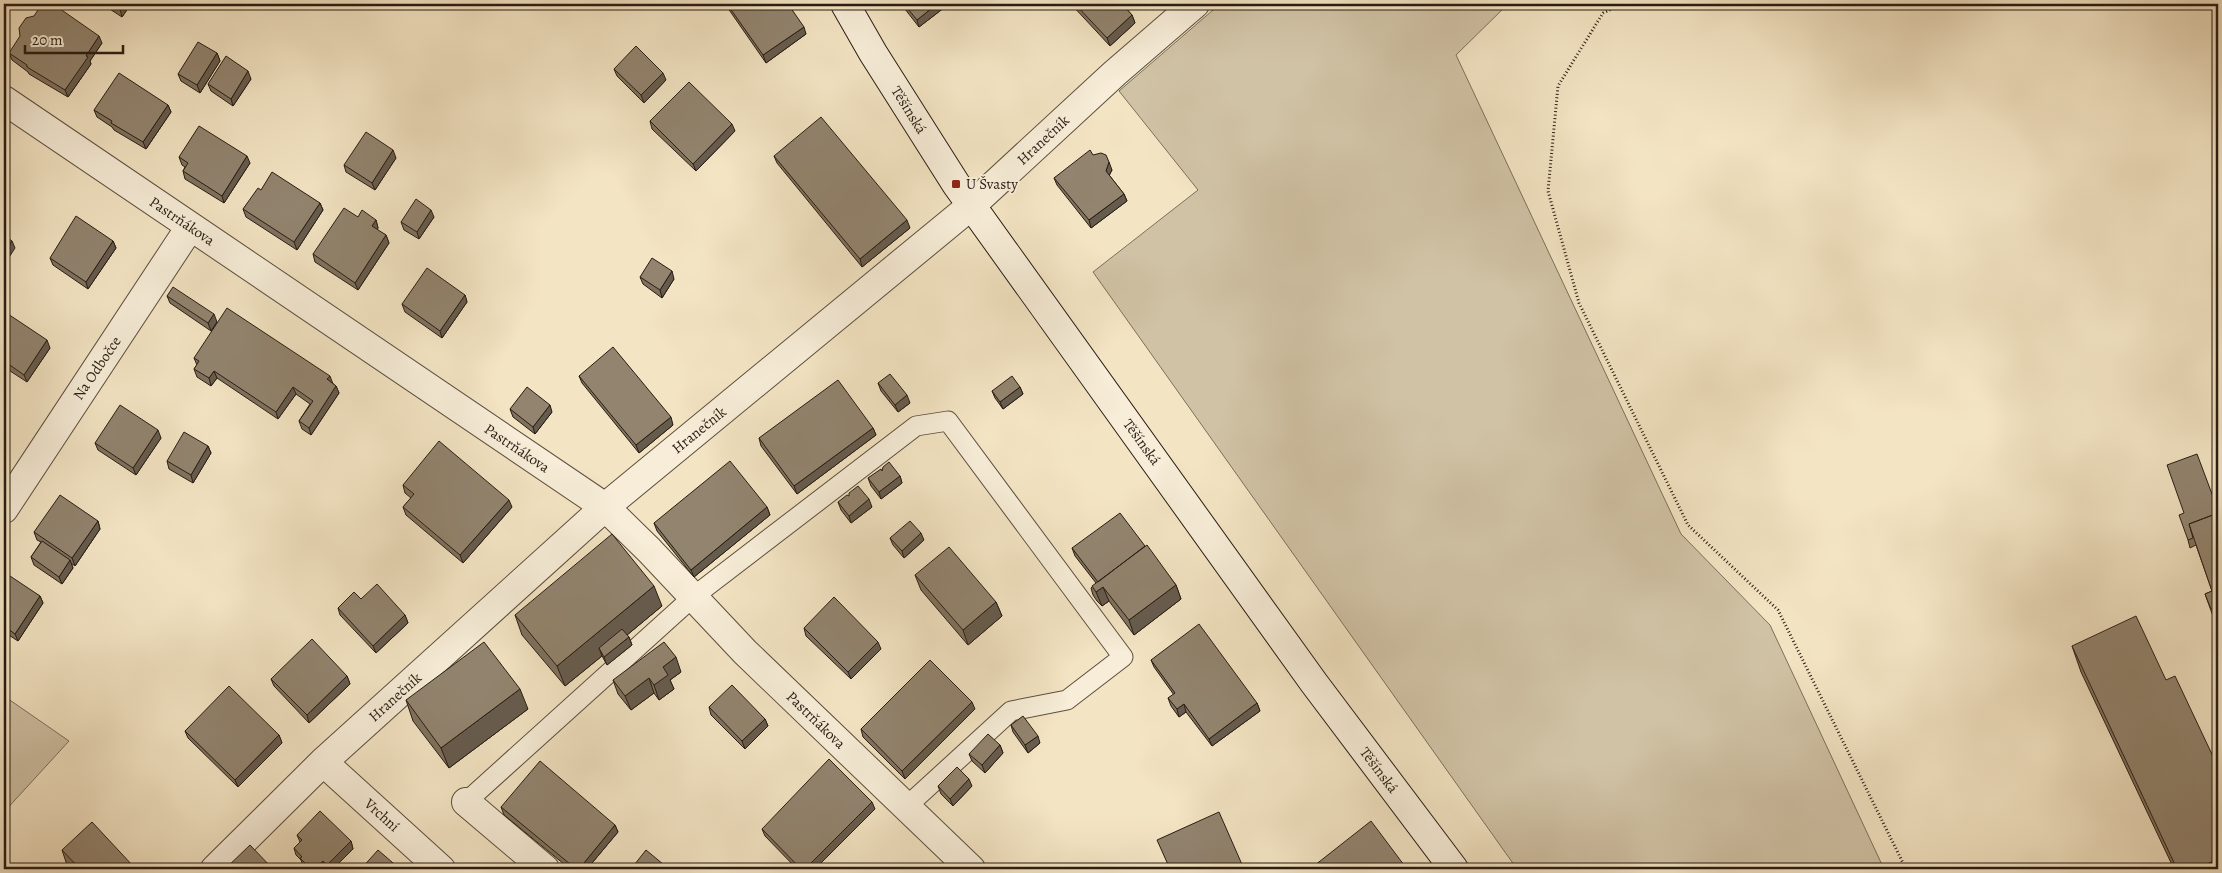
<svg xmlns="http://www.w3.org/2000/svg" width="2222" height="873" font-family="Alegreya,serif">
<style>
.green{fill:#d0c2a5;stroke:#7c6f5c}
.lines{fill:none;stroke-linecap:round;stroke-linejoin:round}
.service-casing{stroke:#5b4e3f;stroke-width:21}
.minor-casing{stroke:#5b4e3f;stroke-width:30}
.secondary-casing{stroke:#281c13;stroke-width:30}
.path{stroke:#281c13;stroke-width:3;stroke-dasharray:1 2.5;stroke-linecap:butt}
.service{stroke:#f7edd8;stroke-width:19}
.minor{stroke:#f7edd8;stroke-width:28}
.secondary{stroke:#f7edd8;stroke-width:28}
.wall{fill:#7e725f;stroke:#281c13}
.shaded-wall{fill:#665c4e;stroke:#281c13}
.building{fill:#92846f;stroke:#281c13}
.poi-dot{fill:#8f2418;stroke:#f7edd8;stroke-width:2}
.labels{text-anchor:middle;stroke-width:4;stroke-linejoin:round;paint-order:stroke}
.street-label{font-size:15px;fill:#281c13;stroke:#f7edd8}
.poi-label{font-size:15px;fill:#281c13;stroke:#f7edd8;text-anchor:start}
</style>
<rect width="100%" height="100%" fill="#f3e4c3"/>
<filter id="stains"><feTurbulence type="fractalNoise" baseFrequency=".004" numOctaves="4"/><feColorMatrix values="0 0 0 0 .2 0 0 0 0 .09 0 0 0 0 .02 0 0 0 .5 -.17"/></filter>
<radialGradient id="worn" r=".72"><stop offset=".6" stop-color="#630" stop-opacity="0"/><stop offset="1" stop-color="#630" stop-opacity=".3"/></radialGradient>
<path class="green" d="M 1220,4 L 1508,4 L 1456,55 L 1681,534 L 1770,625 L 1884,869 L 1517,869 L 1093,272 L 1198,190 L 1119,91 Z
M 4,696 L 69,741 L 4,812 Z"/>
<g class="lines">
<defs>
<path id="service" d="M 466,802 L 693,597 L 916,426 L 948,421 L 1123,657 L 1067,700 L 1011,711 L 906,807"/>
<path id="minor" d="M 4,100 L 605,507 L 649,550 L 745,652 L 971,869
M 4,509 L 190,227
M 323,762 L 441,869
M 466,802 L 545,869
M 215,869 L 323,762 L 605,507 L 972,205 L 1115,73 L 1195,4"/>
<path id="secondary" d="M 845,4 L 873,53 L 956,184 L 1314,683 L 1454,869"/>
</defs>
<use href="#service" class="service-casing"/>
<use href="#minor" class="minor-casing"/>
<use href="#secondary" class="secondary-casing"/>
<path class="path" d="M 1623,4 L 1603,13 L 1558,86 L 1548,191 L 1579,303 L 1688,525 L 1778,610 L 1906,869"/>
<use href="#service" class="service"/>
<use href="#minor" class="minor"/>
<use href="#secondary" class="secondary"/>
</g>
<path class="wall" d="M 102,4 L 131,4 L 122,17 Z
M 725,4 L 788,4 L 806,34 L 766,63 Z
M 901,4 L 949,4 L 919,27 Z
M 1071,4 L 1122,4 L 1132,15 L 1135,23 L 1110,46 Z
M 102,43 L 90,61 L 91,64 L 68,97 L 29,74 L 28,72 L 12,60 L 9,53 Z
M 217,53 L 220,61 L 200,93 L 181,81 L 178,74 Z
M 614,69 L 666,80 L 644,103 L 617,76 Z
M 251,79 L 233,106 L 211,91 L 208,84 Z
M 168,105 L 171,112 L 146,149 L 114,130 L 112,127 L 97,117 L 94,110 Z
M 650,121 L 735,131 L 696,171 L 652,129 Z
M 1093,155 L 1112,170 L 1109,175 L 1124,194 L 1127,201 L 1091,228 L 1057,185 L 1054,178 Z
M 774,156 L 910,228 L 862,267 L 777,163 Z
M 179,157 L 250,163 L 224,203 L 185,179 L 183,171 L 185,167 L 182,165 Z
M 396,158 L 375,190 L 346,172 L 344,165 Z
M 261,190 L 320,203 L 323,210 L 297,250 L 246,217 L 243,209 Z
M 358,217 L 376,220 L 378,228 L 377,230 L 386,235 L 389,243 L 358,290 L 315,262 L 313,254 Z
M 434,217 L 419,239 L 404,230 L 401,222 Z
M 113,241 L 116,248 L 88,289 L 53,265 L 50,258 Z
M 640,277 L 674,279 L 662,298 L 643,284 Z
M 465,295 L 467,302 L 442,338 L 405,312 L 402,304 Z
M 167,296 L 217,322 L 211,331 L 170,303 Z
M 4,320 L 50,348 L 27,382 L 4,367 Z
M 194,358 L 332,383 L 336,386 L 339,393 L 311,435 L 302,429 L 299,421 L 310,404 L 296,394 L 278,419 L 217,378 L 211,386 L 197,377 L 194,369 L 197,365 Z
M 579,376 L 673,425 L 639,453 L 582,383 Z
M 878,383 L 910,403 L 898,412 L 881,391 Z
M 1020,387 L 1023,394 L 1003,409 L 995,398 L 992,391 Z
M 510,409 L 552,412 L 535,434 L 513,417 Z
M 873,428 L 876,435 L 797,494 L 761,446 L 759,438 Z
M 161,438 L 136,475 L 98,450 L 95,443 Z
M 208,446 L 211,453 L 193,483 L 169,469 L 167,461 Z
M 882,471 L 900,476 L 902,483 L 881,499 L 871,486 L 868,478 Z
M 403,485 L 512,507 L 463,563 L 406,515 L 403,507 L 411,498 L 405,493 Z
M 838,502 L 872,507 L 851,523 L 841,510 Z
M 767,507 L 770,515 L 694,577 L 657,531 L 654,523 Z
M 2218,510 L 2218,630 L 2205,594 L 2212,591 L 2196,545 L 2190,548 L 2188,540 Z
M 98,521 L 100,529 L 75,566 L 71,563 L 73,568 L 62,584 L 34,565 L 31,557 L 41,542 L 37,540 L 34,532 Z
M 890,538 L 924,540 L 904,558 L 893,545 Z
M 1145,546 L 1176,585 L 1181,599 L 1134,635 L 1109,601 L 1102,606 L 1097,601 L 1093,595 L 1091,588 L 1096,583 L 1075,556 L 1072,548 Z
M 915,575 L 996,602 L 1002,616 L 968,645 L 921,590 Z
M 4,579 L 40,596 L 43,603 L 18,641 L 4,632 Z
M 361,599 L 405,615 L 408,623 L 376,653 L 340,615 L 338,608 Z
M 662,606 L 627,635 L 629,637 L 632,645 L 607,665 L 602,656 L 565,686 L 522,635 L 515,615 Z
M 804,628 L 881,649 L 851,679 L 806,636 Z
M 2072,646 L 2166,680 L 2218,767 L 2218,869 L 2174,869 L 2081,672 Z
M 1151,660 L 1257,703 L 1260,711 L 1212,746 L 1186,712 L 1179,717 L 1171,706 L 1168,698 L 1174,695 L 1154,667 Z
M 681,672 L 670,680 L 674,689 L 659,700 L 654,693 L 631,710 L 618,694 L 613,680 Z
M 347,676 L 350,684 L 309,723 L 274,686 L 271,679 Z
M 406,700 L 528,709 L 449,768 L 413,721 Z
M 709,707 L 765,719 L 768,726 L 745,749 L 711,715 Z
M 975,709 L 905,779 L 863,737 L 861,729 Z
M 1011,725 L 1040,743 L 1028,753 L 1013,732 Z
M 185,731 L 279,735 L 282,743 L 238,787 L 188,738 Z
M 1000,745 L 1003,753 L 985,773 L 972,761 L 969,754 Z
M 938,786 L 972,786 L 953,806 L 941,794 Z
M 501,807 L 615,825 L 618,832 L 587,869 L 570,869 L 504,815 Z
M 875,809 L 815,869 L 797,869 L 765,836 L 762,829 Z
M 297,835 L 351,841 L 353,849 L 333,869 L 327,869 L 326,868 L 324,869 L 307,869 L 303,866 L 301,860 L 296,855 L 294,848 L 300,842 Z
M 62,850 L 134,867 L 135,869 L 72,869 L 67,865 Z"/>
<path class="shaded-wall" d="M 123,4 L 131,4 L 122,17 L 120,9 Z
M 937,4 L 949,4 L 919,27 L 917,20 Z
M 1132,15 L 1135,23 L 1110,46 L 1107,38 Z
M 804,27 L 806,34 L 766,63 L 763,55 Z
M 99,36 L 102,43 L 90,61 L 91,64 L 68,97 L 65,90 L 86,56 Z
M 217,53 L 220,61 L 200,93 L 197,85 Z
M 248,71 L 251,79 L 233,106 L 231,99 Z
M 663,73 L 666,80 L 644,103 L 641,95 Z
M 168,105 L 171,112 L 146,149 L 143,142 Z
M 732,124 L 735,131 L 696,171 L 693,164 Z
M 393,150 L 396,158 L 375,190 L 372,183 Z
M 247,156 L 250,163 L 224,203 L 222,196 Z
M 1109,162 L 1112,170 L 1108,178 L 1106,171 Z
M 1124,194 L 1127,201 L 1091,228 L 1089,220 Z
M 320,203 L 323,210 L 297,250 L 294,242 Z
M 431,210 L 434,217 L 419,239 L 417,232 Z
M 376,220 L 378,228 L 375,234 L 372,226 Z
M 907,220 L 910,228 L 862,267 L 860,259 Z
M 386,235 L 389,243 L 358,290 L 355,283 Z
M 12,241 L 15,248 L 4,265 L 4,253 Z
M 113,241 L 116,248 L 88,289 L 86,282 Z
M 672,271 L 674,279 L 662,298 L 660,290 Z
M 465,295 L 467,302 L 442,338 L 440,331 Z
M 214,314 L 217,322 L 211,331 L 208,323 Z
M 47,340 L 50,348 L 27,382 L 24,375 Z
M 214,371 L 217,378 L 211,386 L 209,378 Z
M 330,376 L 333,384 L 327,379 Z
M 336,386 L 339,393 L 311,435 L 309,428 Z
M 293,387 L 296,394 L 278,419 L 276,412 Z
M 1020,387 L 1023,394 L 1003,409 L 1000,402 Z
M 907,395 L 910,403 L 898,412 L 895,405 Z
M 550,405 L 552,412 L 535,434 L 533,427 Z
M 671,417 L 673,425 L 639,453 L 636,445 Z
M 873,428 L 876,435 L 797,494 L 794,486 Z
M 158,430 L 161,438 L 136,475 L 133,468 Z
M 208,446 L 211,453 L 193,483 L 191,475 Z
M 900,476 L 902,483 L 881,499 L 879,492 Z
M 869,499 L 872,507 L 851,523 L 849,516 Z
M 509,500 L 512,507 L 463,563 L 460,555 Z
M 767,507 L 770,515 L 694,577 L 691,570 Z
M 98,521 L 100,529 L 75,566 L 72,558 Z
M 921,533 L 924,540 L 904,558 L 902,551 Z
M 70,560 L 73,568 L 62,584 L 59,577 Z
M 1176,585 L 1181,599 L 1134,635 L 1129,620 Z
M 654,586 L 662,606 L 603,655 L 599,648 L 602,656 L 565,686 L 557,666 Z
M 1103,587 L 1109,601 L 1102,606 L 1096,592 Z
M 40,596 L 43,603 L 18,641 L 15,634 Z
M 996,602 L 1002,616 L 968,645 L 963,630 Z
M 405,615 L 408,623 L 376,653 L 373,646 Z
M 629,637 L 632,645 L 607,665 L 604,657 Z
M 878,642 L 881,649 L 851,679 L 848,672 Z
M 676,657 L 681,672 L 670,680 L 674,689 L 659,700 L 654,685 L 663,667 Z
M 347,676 L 350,684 L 309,723 L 307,715 Z
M 649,678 L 654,693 L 631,710 L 625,696 Z
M 520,689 L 528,709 L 449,768 L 441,748 Z
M 972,702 L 975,709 L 905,779 L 902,771 Z
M 1257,703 L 1260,711 L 1212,746 L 1209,739 Z
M 1184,704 L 1186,712 L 1179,717 L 1177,709 Z
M 765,719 L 768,726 L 745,749 L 742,741 Z
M 279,735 L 282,743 L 238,787 L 235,780 Z
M 1038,736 L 1040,743 L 1028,753 L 1025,745 Z
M 1000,745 L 1003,753 L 985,773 L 982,765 Z
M 969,779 L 972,786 L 953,806 L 950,799 Z
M 872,802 L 875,809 L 815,869 L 805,869 Z
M 615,825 L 618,832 L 587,869 L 579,869 Z
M 351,841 L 353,849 L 333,869 L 329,869 L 327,865 Z
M 323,861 L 326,868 L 324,869 L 314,869 Z"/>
<path class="building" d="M 42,4 L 53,4 L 99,36 L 86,56 L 88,57 L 65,90 L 27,67 L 27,65 L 9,53 L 20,36 L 19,28 L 26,18 L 34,16 Z
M 111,4 L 123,4 L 120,9 Z
M 727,4 L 788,4 L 804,27 L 763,55 Z
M 904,4 L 937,4 L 917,20 Z
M 1075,4 L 1122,4 L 1132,15 L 1107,38 Z
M 198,42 L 217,53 L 197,85 L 178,74 Z
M 636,46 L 663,73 L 641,95 L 614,69 Z
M 226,56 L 248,71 L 231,99 L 208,84 Z
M 119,73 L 168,105 L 143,142 L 111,123 L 112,121 L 94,110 Z
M 689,82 L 732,124 L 693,164 L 650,121 Z
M 821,117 L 907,220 L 860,259 L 774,156 Z
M 199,126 L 247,156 L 222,196 L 183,171 L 188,163 L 179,157 Z
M 366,132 L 393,150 L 372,183 L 344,165 Z
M 1090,150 L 1093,155 L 1101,153 L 1106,155 L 1109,162 L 1106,171 L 1124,194 L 1089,220 L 1054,178 Z
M 272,172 L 320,203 L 294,242 L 243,209 L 258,188 L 261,190 Z
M 416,199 L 431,210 L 417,232 L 401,222 Z
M 344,208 L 358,217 L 362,210 L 376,220 L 372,226 L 386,235 L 355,283 L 313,254 Z
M 76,216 L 113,241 L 86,282 L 50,258 Z
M 4,235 L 12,241 L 4,253 Z
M 652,258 L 672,271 L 660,290 L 640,277 Z
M 427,268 L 465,295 L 440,331 L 402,304 Z
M 173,287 L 214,314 L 208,323 L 167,296 Z
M 227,308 L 330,376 L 327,379 L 336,386 L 309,428 L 299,421 L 313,401 L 293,387 L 276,412 L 214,371 L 209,378 L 194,369 L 199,361 L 194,358 Z
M 8,314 L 47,340 L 24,375 L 4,361 L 4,320 Z
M 613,347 L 671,417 L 636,445 L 579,376 Z
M 890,374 L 907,395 L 895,405 L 878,383 Z
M 1012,376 L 1020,387 L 1000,402 L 992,391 Z
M 838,380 L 873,428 L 794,486 L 759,438 Z
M 527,387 L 550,405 L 533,427 L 510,409 Z
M 120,405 L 158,430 L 133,468 L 95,443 Z
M 184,432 L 208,446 L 191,475 L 167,461 Z
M 439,441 L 509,500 L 460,555 L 403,507 L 414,494 L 403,485 Z
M 2197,454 L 2218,510 L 2218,513 L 2189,524 L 2193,538 L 2188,540 L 2179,515 L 2184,513 L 2167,465 Z
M 730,461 L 767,507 L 691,570 L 654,523 Z
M 889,462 L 900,476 L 879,492 L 868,478 L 881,469 L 882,471 L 883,467 Z
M 858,486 L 869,499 L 849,516 L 838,502 L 847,495 L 849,496 L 849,493 Z
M 60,495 L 98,521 L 72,558 L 34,532 Z
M 1120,513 L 1145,546 L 1098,582 L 1072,548 Z
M 2218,513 L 2218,607 L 2211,609 L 2205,594 L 2212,591 L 2189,524 Z
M 910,521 L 921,533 L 902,551 L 890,538 Z
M 612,534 L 654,586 L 557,666 L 515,615 Z
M 42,541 L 70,560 L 59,577 L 31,557 Z
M 1147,545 L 1176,585 L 1129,620 L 1103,587 L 1096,592 L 1092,586 Z
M 949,547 L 996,602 L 963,630 L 915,575 Z
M 7,574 L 40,596 L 15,634 L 4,626 L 4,579 Z
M 377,584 L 405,615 L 373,646 L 338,608 L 354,592 L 361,599 Z
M 834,597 L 878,642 L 848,672 L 804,628 Z
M 2218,614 L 2218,630 L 2213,616 Z
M 2136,616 L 2166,680 L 2175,676 L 2218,767 L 2218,859 L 2196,869 L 2177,869 L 2072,646 Z
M 1199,624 L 1257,703 L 1209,739 L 1184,704 L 1177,709 L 1168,698 L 1175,693 L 1151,660 Z
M 622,629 L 629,637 L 604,657 L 599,648 Z
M 312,639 L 347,676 L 307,715 L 271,679 Z
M 484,642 L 520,689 L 441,748 L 406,700 Z
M 664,642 L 676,657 L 663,667 L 668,675 L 654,685 L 649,678 L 625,696 L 613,680 Z
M 930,660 L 972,702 L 902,771 L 861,729 Z
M 732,685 L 765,719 L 742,741 L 709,707 Z
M 229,686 L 279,735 L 235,780 L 185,731 Z
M 1023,716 L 1038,736 L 1025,745 L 1011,725 Z
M 988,734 L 1000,745 L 982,765 L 969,754 Z
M 829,759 L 872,802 L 805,869 L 801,869 L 762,829 Z
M 540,761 L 615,825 L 579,869 L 576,869 L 501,807 Z
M 957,767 L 969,779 L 950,799 L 938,786 Z
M 320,811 L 351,841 L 327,865 L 323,861 L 314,869 L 311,869 L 300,858 L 302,857 L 294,848 L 302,840 L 297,835 Z
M 1219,812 L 1244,869 L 1170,869 L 1157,840 Z
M 1371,821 L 1407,869 L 1310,869 Z
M 92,822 L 134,867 L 131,869 L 80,869 L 62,850 Z
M 250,845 L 273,869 L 225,869 Z
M 378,850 L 400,869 L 361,869 Z
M 646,850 L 669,869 L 631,869 Z"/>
<rect class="poi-dot" x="951" y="179" width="10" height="10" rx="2.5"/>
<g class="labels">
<g class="street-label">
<text transform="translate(909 110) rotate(58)" y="5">Těšínská</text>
<text transform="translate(1043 140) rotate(-43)" y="5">Hranečník</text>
<text transform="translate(182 221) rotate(34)" y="5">Pastrňákova</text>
<text transform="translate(97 368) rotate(-56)" y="5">Na Odbočce</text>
<text transform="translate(699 430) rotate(-39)" y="5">Hranečník</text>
<text transform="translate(1142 442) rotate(54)" y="5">Těšínská</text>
<text transform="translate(517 448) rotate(34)" y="5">Pastrňákova</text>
<text transform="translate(395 697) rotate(-42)" y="5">Hranečník</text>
<text transform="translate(816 720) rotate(44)" y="5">Pastrňákova</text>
<text transform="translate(1379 770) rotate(53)" y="5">Těšínská</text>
<text transform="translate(382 815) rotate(42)" y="5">Vrchní</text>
</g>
<g class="poi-label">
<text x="966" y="189">U Švasty</text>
</g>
</g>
<rect width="2222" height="873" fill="none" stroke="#f3e4c3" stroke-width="20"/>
<rect x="5" y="5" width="2212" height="863" fill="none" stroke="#281c13" stroke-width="2.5"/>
<rect x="10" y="10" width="2202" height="853" fill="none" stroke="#281c13"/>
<path d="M25 45v8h98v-8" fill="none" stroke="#281c13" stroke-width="2.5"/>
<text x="32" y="45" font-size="15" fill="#281c13" stroke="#f7edd8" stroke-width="4" paint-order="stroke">20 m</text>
<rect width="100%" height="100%" filter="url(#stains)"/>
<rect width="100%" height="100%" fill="url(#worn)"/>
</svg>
